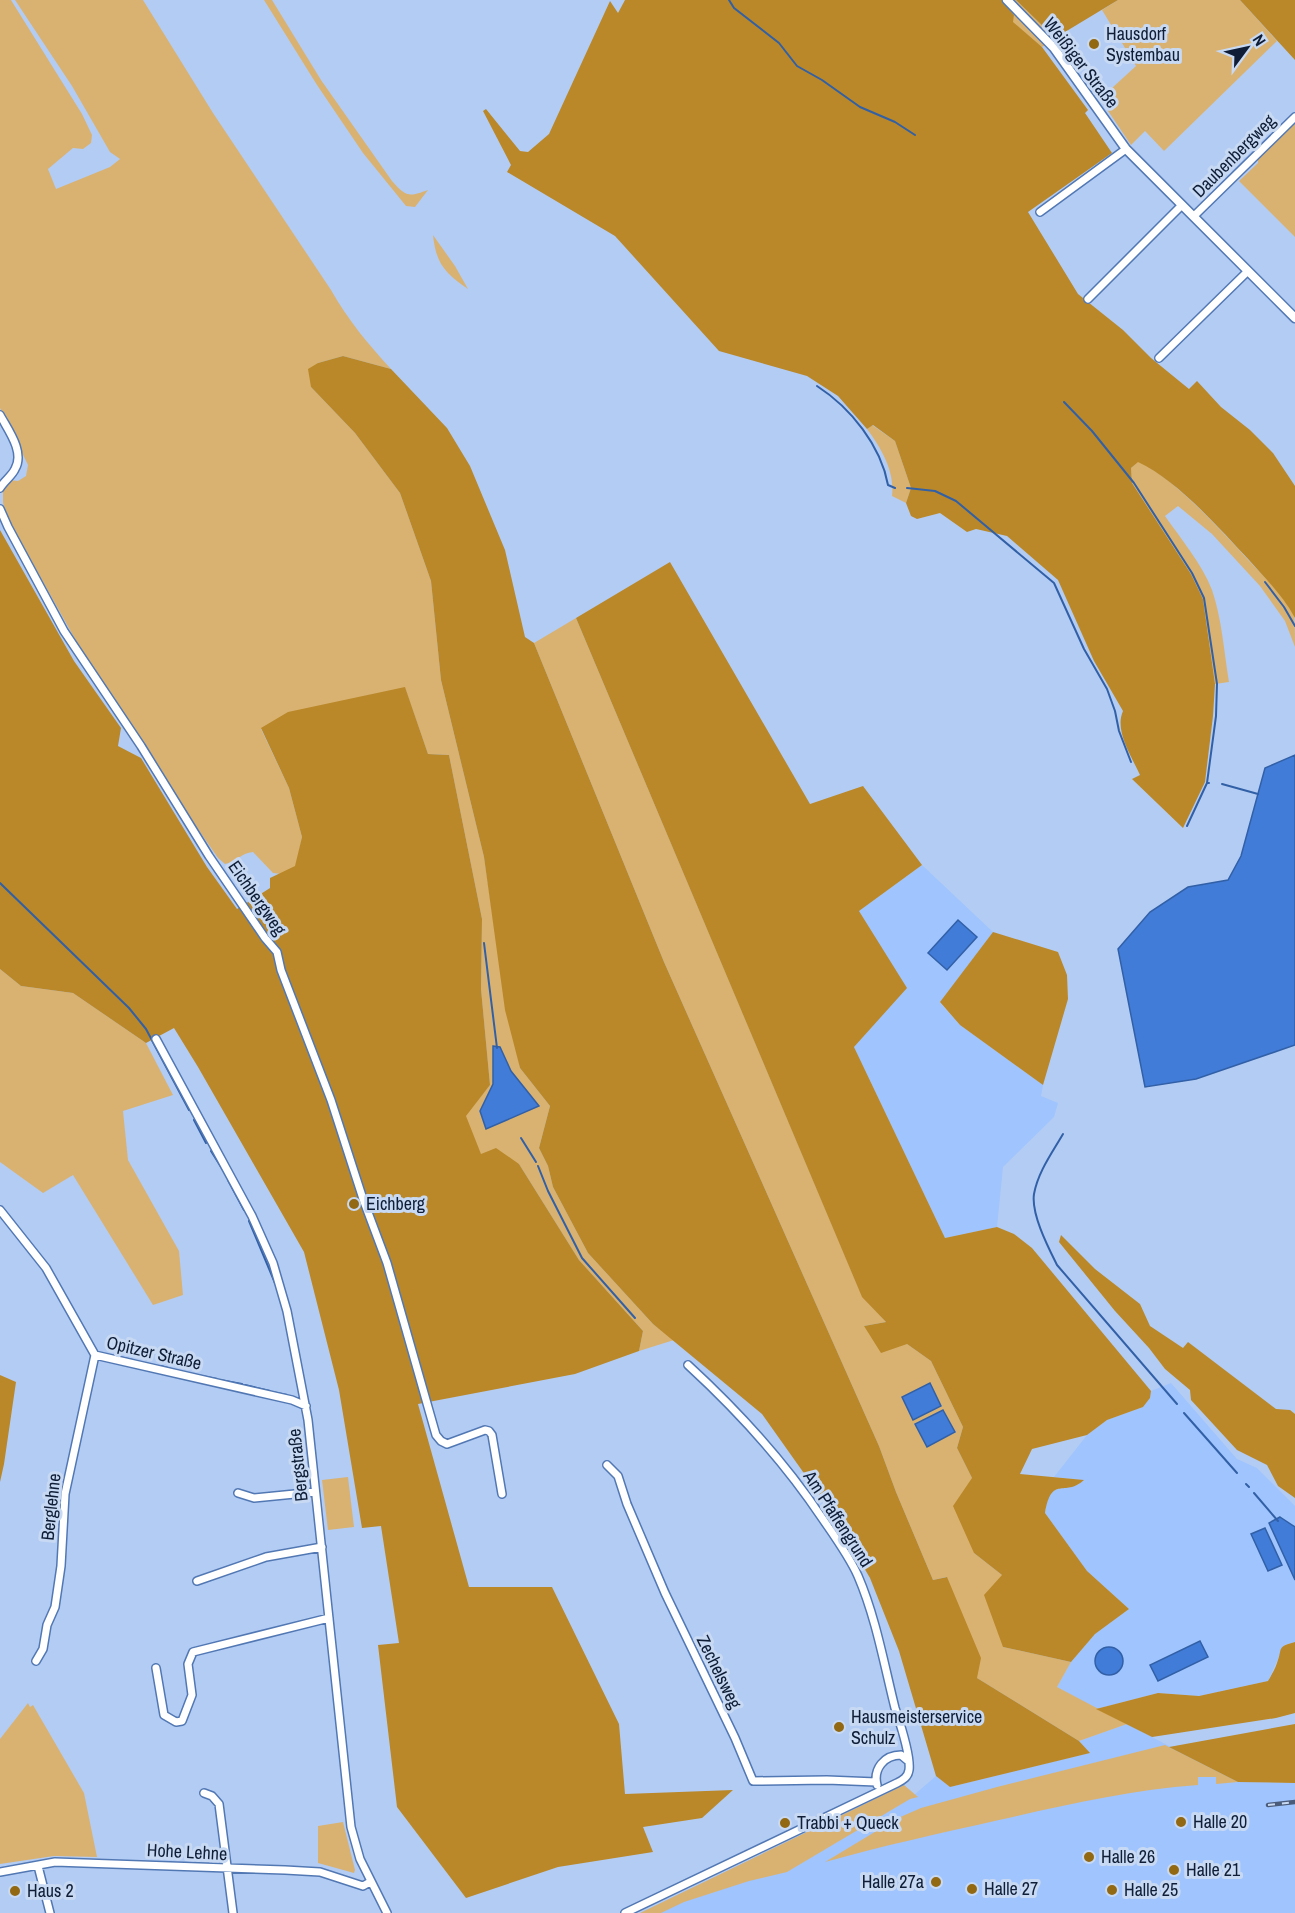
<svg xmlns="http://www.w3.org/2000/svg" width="1295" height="1913" font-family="'Archivo Narrow',sans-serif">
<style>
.built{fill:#a0c4fd}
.green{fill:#d9b272;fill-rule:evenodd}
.forest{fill:#ba8828}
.water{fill:#417cd8;stroke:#3260a7;stroke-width:1.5}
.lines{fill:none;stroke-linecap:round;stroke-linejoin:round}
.stream{stroke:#3260a7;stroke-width:2}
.minor-casing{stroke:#5278b4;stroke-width:10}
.tertiary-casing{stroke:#5278b4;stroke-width:11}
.minor{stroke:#fff;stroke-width:7}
.tertiary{stroke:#fff;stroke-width:8}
.rail-casing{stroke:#4a5c7a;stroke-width:4.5}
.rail{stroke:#c8d9f3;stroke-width:2;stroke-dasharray:7;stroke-linecap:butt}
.poi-dot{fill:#926812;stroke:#c8d9f3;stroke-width:2}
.labels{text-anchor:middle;stroke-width:6;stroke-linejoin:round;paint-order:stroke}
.poi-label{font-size:18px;fill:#0f1e36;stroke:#c8d9f3;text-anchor:start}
.street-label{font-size:18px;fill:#0f1e36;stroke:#c8d9f3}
</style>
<rect width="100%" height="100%" fill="#b3ccf4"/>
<path class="built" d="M 922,865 L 993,932 L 940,1003 L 960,1025 L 1043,1085 L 1041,1096 L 1058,1103 L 1054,1117 L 1003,1167 L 997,1227 L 945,1238 L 854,1047 L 906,988 L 859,911 Z
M 1171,1383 L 1237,1459 L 1257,1468 L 1295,1506 L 1295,1642 L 1284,1645 L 1268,1681 L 1199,1696 L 1158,1693 L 1096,1709 L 1057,1687 L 1071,1662 L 1095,1634 L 1129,1609 L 1087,1571 L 1045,1513 L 1048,1497 L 1054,1490 L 1078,1485 L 1083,1480 L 1054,1477 L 1087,1435 L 1107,1420 L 1143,1407 L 1150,1398 L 1151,1391 Z
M 1127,1724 L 1238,1782 L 1295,1783 L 1295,1913 L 640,1913 L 904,1785 L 914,1795 L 936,1776 L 950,1787 L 1089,1753 L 1079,1741 Z"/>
<path class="green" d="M 0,0 L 11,0 L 82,114 L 92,135 L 91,143 L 83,149 L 73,148 L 48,169 L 56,189 L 110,167 L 120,159 L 110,152 L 72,86 L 15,0 L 143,0 L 213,113 L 331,290 C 348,320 368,344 391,369 L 343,356 L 318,363 L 311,387 L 355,433 L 400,493 L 431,581 L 441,680 L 484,857 L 494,925 L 520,1068 L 550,1106 L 539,1148 L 548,1166 L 553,1187 L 588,1253 L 653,1324 L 674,1340 L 639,1351 L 643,1331 L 579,1260 L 519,1164 L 481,1155 L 465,1116 L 490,1085 L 481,989 L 482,919 L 449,755 L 428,754 L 405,688 L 365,696 L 261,729 L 289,788 L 302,837 L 296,866 L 281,874 L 273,873 L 253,852 C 241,853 236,862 225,864 L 218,858 L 184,809 L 143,743 L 80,648 L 9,521 L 3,503 L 3,489 L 10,480 L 18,481 L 26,476 L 28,465 L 0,408 ZM 493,1046 L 500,1047 L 511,1071 L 539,1106 L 480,1111 L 493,1084 Z
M 264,0 L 272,0 L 321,80 L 392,181 C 406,197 409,197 428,190 L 415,207 L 406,206 L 363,153 L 317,85 Z
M 1002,0 L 1016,0 L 1050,33 L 1055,32 L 1060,35 L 1042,47 L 1012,22 L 1014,15 Z
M 1118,0 L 1240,0 L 1277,41 L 1164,151 L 1145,131 L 1131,145 L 1100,99 L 1136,66 L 1102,10 Z
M 1295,121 L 1295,237 L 1239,181 L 1258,163 L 1258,157 Z
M 433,235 L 455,266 L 468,289 C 445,273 436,264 433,235 Z
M 872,425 L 895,441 L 911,488 L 906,503 L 892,496 C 895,471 881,448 867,429 Z
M 1138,461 C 1177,480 1223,533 1253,565 C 1268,581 1284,596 1294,615 C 1295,624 1295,638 1295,647 L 1285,621 L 1260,586 L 1212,534 L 1178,506 L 1165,516 C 1181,539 1202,564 1212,590 C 1222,619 1224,652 1229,682 L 1215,684 L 1203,599 L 1191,574 L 1132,483 L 1131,468 Z
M 576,618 L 862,1296 L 886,1322 L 864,1326 L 907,1344 L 931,1361 L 963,1427 L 957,1448 L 972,1478 L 974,1553 L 1002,1575 L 1003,1647 L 1071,1662 L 1057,1687 L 1127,1724 L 1079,1741 L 977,1678 L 946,1577 L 933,1580 L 896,1492 L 879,1446 L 664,962 L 534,643 Z
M 0,969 L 21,986 L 73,993 L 146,1043 L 173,1095 L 123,1111 L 128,1160 L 179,1251 L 183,1295 L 153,1305 L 73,1175 L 43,1193 L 0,1162 Z
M 348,1477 L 354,1527 L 328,1530 L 322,1480 Z
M 28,1703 L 30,1707 L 33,1705 L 84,1793 L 97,1857 L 54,1856 L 0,1864 L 0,1739 Z
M 1165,1745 L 1238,1782 L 1216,1784 L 1216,1777 L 1198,1777 L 1198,1785 C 1130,1790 1065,1805 999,1820 C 941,1833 882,1846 825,1862 L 898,1818 L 921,1808 L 997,1787 Z
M 904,1785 L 918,1797 L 910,1799 L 787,1872 L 749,1881 L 684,1902 L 661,1913 L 640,1913 Z
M 343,1822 L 355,1870 L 354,1873 L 318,1863 L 318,1826 Z"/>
<path class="forest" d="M 625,0 L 1002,0 L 1014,15 L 1013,22 L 1042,47 L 1088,110 L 1085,113 L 1112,153 L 1028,212 L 1078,294 L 1123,330 L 1151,358 L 1189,389 L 1197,381 L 1221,407 L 1250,430 L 1273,453 L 1295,486 L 1295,618 C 1283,596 1266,579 1249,560 C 1219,528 1177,480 1138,462 L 1131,468 L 1132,483 L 1191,574 L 1203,599 L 1215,684 L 1213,716 L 1205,782 L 1183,828 L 1132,779 L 1140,775 C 1132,757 1114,731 1123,711 L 1094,661 L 1058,580 L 1007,536 L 976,529 L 967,532 L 940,513 L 917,519 L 911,516 L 906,503 L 911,488 L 895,441 L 873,425 L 867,429 L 838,396 L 807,376 L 719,351 L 615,236 L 507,172 L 511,165 L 483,111 L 486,109 L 520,151 L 528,152 L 549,134 L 610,1 L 618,13 Z
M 1016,0 L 1118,0 L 1060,35 L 1055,32 L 1050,33 Z
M 1240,0 L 1295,0 L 1295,60 Z
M 343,356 L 391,369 L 447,428 L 470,466 L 505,550 L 525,637 L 534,643 L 664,962 L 879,1446 L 896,1492 L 933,1580 L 947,1577 L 981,1658 L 977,1678 L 1079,1741 L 1090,1753 L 950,1787 L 936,1776 L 899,1651 L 870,1578 L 830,1510 L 762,1414 L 653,1324 L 588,1253 L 553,1187 L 548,1166 L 539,1148 L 550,1106 L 520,1068 L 505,1010 L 484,857 L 441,680 L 431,581 L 400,493 L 355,433 L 311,387 L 308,369 L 318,363 Z
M 0,530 L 74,661 L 121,728 L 118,746 L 141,758 L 207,867 L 237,909 L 270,888 L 270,878 L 295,866 L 302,837 L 289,788 L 261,728 L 288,712 L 405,687 L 428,754 L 449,755 L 482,919 L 481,989 L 490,1085 L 466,1116 L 481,1154 L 496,1148 L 519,1164 L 579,1260 L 643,1331 L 639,1351 L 575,1374 L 418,1404 L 469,1587 L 552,1587 L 619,1724 L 625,1794 L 733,1790 L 702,1818 L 643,1827 L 653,1852 L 558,1867 L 466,1898 L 397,1807 L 378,1645 L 399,1643 L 381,1526 L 362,1528 L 339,1390 L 304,1252 L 198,1067 L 174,1028 L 146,1043 L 73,993 L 21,986 L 0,969 Z
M 670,562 L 810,804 L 863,786 L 922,865 L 859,911 L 907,988 L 854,1047 L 945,1238 L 997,1227 L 1014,1234 L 1032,1248 L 1151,1391 L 1150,1398 L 1143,1407 L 1107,1420 L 1087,1435 L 1032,1449 L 1020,1474 L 1084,1480 C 1064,1498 1052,1474 1045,1513 L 1087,1571 L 1129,1609 L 1095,1634 L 1071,1662 L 1003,1647 L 984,1595 L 1002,1575 L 974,1553 L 953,1506 L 972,1478 L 957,1448 L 963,1427 L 931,1361 L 907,1344 L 881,1353 L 864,1326 L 886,1322 L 862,1297 L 576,618 Z
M 993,932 L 1058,952 L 1067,975 L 1068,999 L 1043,1085 L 960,1025 L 940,1002 Z
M 1061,1235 L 1095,1269 L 1140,1304 L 1150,1326 L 1183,1348 L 1188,1342 L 1276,1409 L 1290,1410 L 1295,1414 L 1295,1498 L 1278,1486 L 1267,1465 L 1237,1450 L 1191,1400 L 1190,1390 L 1165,1369 L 1149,1348 L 1115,1311 L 1059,1242 Z
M 0,1375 L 16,1382 L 4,1464 L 0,1482 Z
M 1295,1642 L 1295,1713 L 1276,1718 L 1152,1737 L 1096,1709 L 1158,1693 L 1199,1696 L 1268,1681 C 1271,1676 1275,1669 1277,1663 C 1283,1648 1276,1647 1295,1642 Z
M 1295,1724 L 1295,1783 L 1238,1782 L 1169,1747 Z"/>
<path class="water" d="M 1295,755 L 1295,1045 L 1196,1079 L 1145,1087 L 1118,949 L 1150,912 L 1188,887 L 1228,880 L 1241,856 L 1265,768 Z
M 958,920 L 977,937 L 947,970 L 928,953 Z
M 493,1046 L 500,1047 L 511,1071 L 539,1106 L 486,1129 L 480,1111 L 493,1084 Z
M 930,1383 L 941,1406 L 913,1420 L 902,1397 Z
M 943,1410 L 955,1432 L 927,1447 L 915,1424 Z
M 1280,1517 L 1295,1527 L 1295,1580 L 1269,1523 Z
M 1265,1528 L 1282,1565 L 1268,1571 L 1251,1534 Z
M 1200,1641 L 1208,1657 L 1158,1681 L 1150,1665 Z
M1095 1661a14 14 0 1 1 28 0a14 14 0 1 1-28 0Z"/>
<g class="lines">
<path class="stream" d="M 729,0 L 734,8 L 779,43 L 797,66 L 822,80 L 860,107 L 895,122 L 915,135
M 817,386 C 851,408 881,446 888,485 L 895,488
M 1064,402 L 1092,431 L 1134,483 L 1192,573 L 1204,598 L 1217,684 L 1216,716 L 1207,783 L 1209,783
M 907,488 L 935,491 L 956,501 L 1054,583 L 1084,649 L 1107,689 L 1115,711 L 1119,731 L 1131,762
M 1265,582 L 1284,607 L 1295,626
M 1222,784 L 1258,794
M 1187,826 L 1207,783
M 0,883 L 129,1008 L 146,1029 L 189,1110
M 484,943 L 497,1048
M 194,1120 L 206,1143
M 1063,1134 C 1052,1153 1038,1172 1034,1194 C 1031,1214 1048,1247 1057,1265 L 1177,1404
M 521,1138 L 536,1162
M 211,1151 L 223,1170
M 538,1166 L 548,1191 L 582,1258 L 635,1318
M 228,1180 L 244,1210
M 249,1221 L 275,1283
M 115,1356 L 133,1360
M 145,1363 L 153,1365
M 161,1366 L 175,1370
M 187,1373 L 217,1379
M 220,1380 L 242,1384
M 245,1385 L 270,1391
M 272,1392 L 287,1395
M 1184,1413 L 1237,1473
M 1246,1484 L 1249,1487
M 1254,1493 L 1278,1521"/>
<defs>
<path id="minor" d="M 1040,212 L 1126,149
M 1194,216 L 1295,117
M 1088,299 L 1182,205
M 1159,358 L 1248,271
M 0,415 C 8,430 25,452 15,469 C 12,476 4,481 0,488
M 0,509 L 8,527 L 64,631 L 141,746 L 209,856 L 265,938 L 277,952 L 281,970 L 331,1100 L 363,1199 L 387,1263 L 436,1435 L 441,1441 L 447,1444 L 485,1430 L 489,1431 L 492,1435 L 502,1494
M 156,1039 L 252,1216 L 273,1263 L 287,1311 L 308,1420 L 351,1827 L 360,1859 L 387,1913
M 0,1210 L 46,1268 L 95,1355 L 292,1400 L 306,1406
M 607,1465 L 618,1476 L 627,1504 L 665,1593 L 735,1738 L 753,1781 L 827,1780 L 876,1782
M 238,1493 L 254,1498 L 315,1492
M 197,1581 L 266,1557 L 322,1547
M 36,1661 L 43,1649 L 47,1625 L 55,1607 L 61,1566 L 65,1494 L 95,1355
M 156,1668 L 164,1715 L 176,1722 L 182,1721 L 192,1695 L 188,1664 L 193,1652 L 329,1618
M 877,1785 C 873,1769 884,1755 901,1755 L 907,1760
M 204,1793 L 212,1796 L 219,1804 L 233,1913
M 38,1866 L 50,1913
M 0,1872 L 55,1862 L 285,1870 L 320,1872 L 363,1886 L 370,1882
M 625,1913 L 897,1783 C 903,1780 908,1777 909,1770 C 911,1755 900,1723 895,1708 C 884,1664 876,1618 858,1576 C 849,1556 835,1537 822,1518 C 784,1461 738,1411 688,1365"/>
<path id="tertiary" d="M 1007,0 L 1054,48 L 1126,149 L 1295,318"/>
</defs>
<use href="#minor" class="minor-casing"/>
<use href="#tertiary" class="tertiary-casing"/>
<use href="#minor" class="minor"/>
<use href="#tertiary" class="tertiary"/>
<defs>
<path id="rail" d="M 1268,1805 L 1295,1802"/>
</defs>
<use href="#rail" class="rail-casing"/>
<use href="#rail" class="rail"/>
</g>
<g class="poi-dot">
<circle cx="1094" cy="44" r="6"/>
<circle cx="354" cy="1204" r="6"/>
<circle cx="839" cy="1727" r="6"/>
<circle cx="1181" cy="1822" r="6"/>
<circle cx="785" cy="1823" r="6"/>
<circle cx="1089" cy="1857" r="6"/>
<circle cx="1174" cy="1870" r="6"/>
<circle cx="936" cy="1882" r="6"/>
<circle cx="972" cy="1889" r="6"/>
<circle cx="1112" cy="1890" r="6"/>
<circle cx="15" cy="1891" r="6"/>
</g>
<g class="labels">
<g class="poi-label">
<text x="1106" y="40">Hausdorf<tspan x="1106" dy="21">Systembau</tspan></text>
<text x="366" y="1210">Eichberg</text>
<text x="851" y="1723">Hausmeisterservice<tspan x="851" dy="21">Schulz</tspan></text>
<text x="1193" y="1828">Halle 20</text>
<text x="797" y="1829">Trabbi + Queck</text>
<text x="1101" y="1863">Halle 26</text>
<text x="1186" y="1876">Halle 21</text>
<text x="924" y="1888" text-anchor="end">Halle 27a</text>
<text x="984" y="1895">Halle 27</text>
<text x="1124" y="1896">Halle 25</text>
<text x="27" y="1897">Haus 2</text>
</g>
<g class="street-label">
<text transform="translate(1081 63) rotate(52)" y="6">Weißiger Straße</text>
<text transform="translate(1234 156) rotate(-45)" y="6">Daubenbergweg</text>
<text transform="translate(257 898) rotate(55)" y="6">Eichbergweg</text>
<text transform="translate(154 1353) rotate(13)" y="6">Opitzer Straße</text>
<text transform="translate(298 1465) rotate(-96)" y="6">Bergstraße</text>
<text transform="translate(51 1507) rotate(-84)" y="6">Berglehne</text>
<text transform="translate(838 1519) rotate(57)" y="6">Am Pfaffengrund</text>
<text transform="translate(719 1672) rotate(64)" y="6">Zechelsweg</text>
<text transform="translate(187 1852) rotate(3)" y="6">Hohe Lehne</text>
</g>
</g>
<g transform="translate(1247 48) rotate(57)" stroke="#c8d9f3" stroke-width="4.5" paint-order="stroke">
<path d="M0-4.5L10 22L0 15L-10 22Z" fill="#0f1e36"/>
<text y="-9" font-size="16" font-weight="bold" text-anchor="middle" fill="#0f1e36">N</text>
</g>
</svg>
